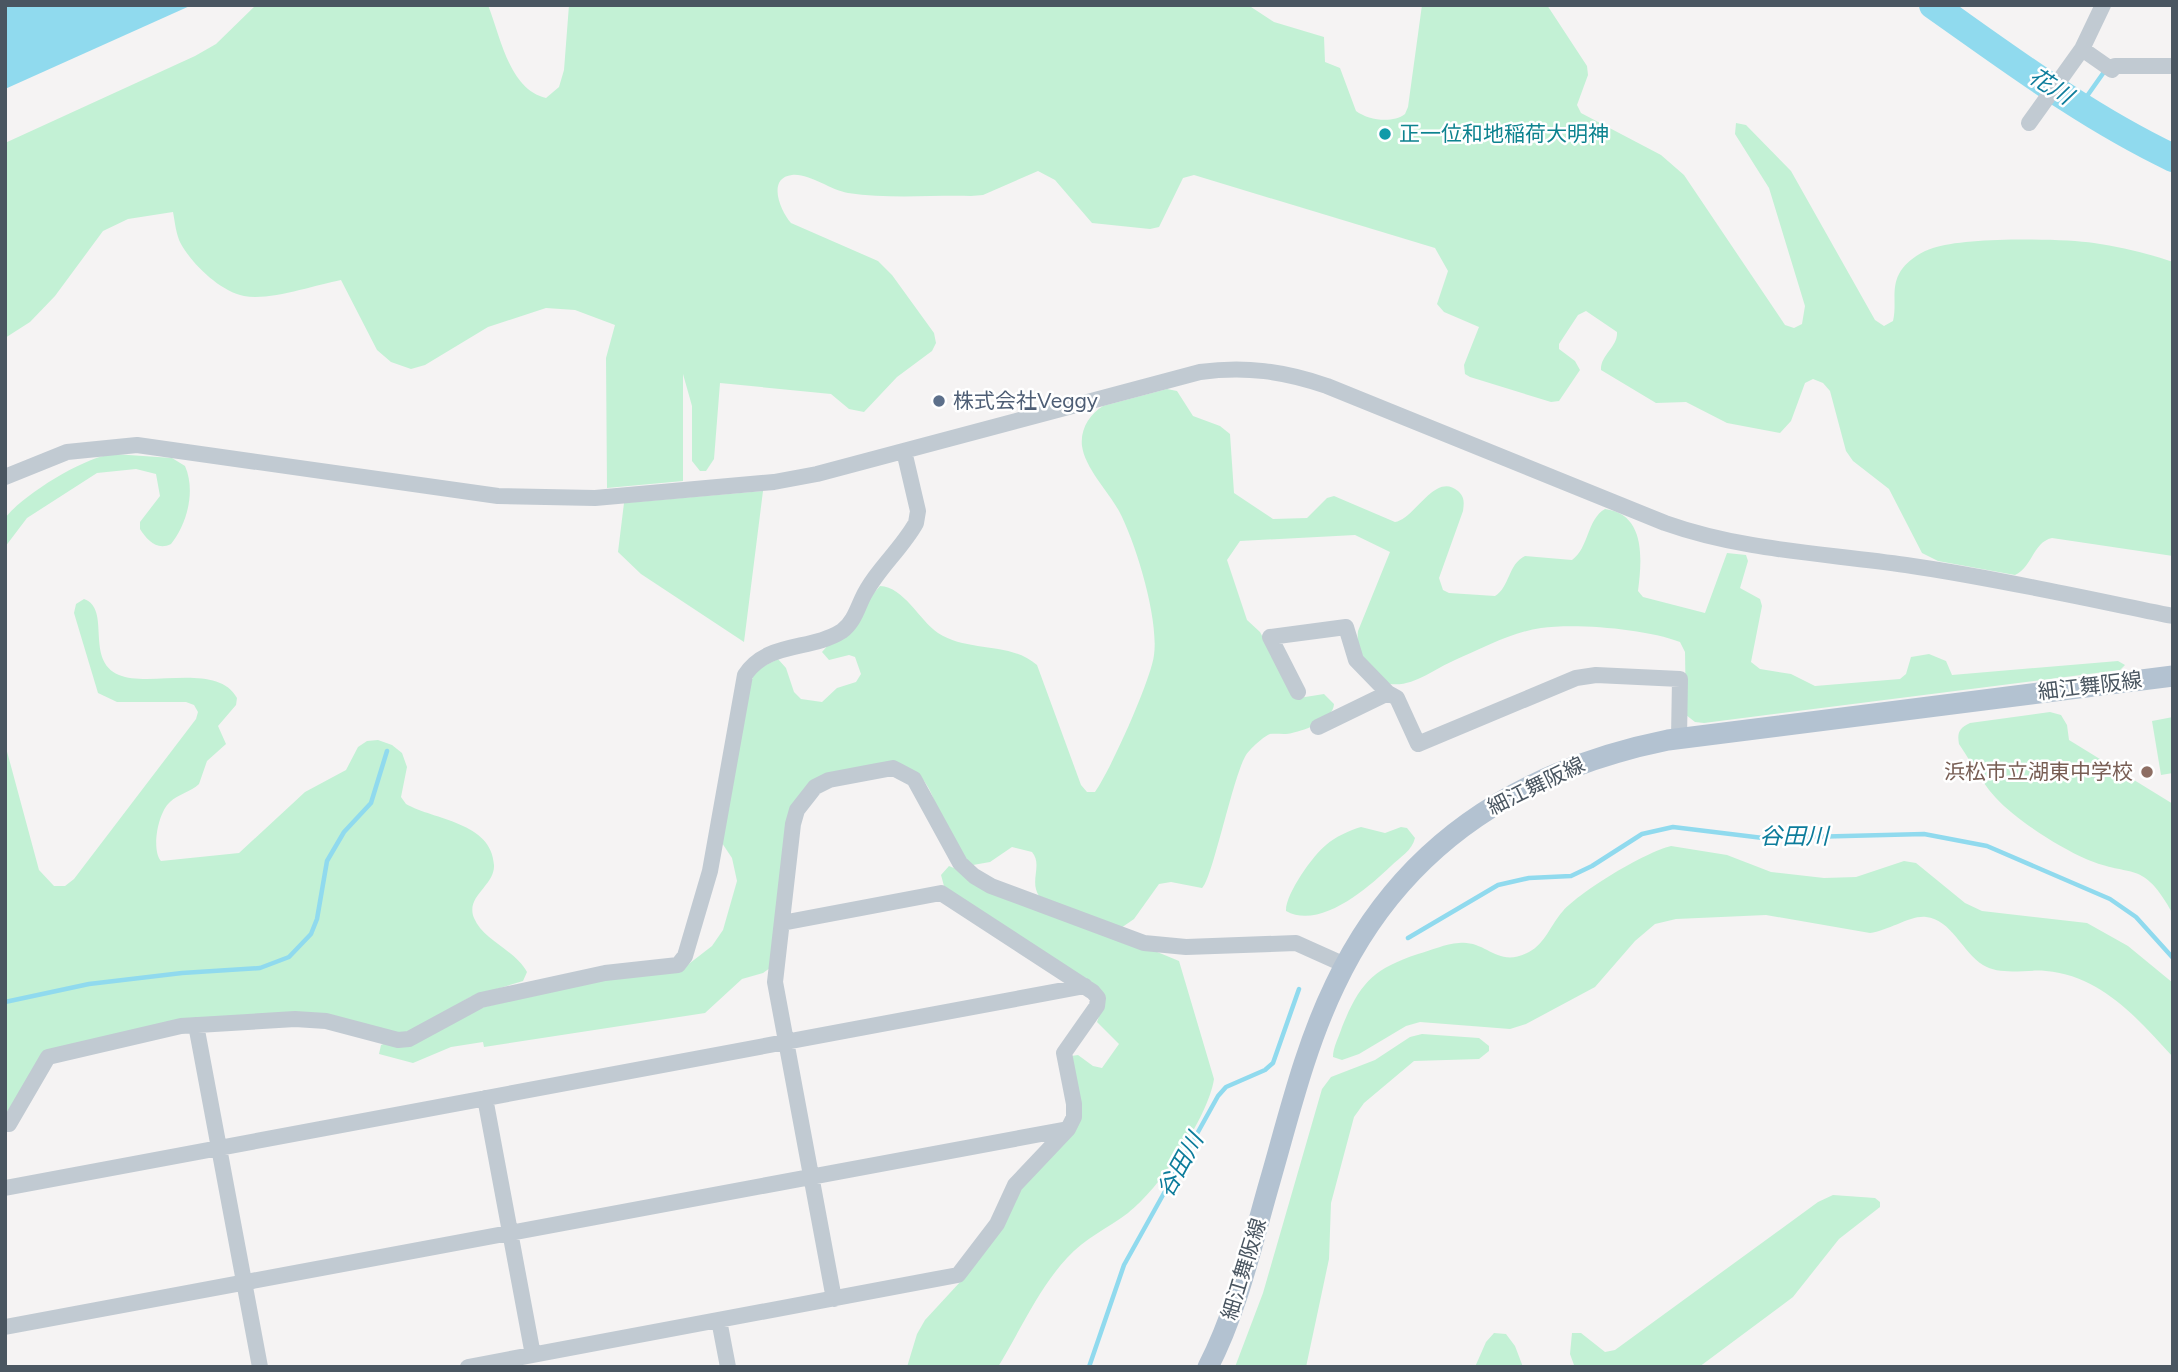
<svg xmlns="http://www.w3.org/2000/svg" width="2178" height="1372" font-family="Figtree,'Noto Sans JP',sans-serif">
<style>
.green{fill:#c3f1d5}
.water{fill:#90daee}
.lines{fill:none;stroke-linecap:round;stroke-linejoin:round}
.stream{stroke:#90daee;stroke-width:4.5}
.river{stroke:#90daee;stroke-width:28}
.minor{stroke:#c1cad2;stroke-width:16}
.major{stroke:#b3c2d1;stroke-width:21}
.culture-dot{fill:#0f9aa8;stroke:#fff;stroke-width:2.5}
.service-dot{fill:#5c6f8a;stroke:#fff;stroke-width:2.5}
.education-dot{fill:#8d6e63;stroke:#fff;stroke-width:2.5}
.labels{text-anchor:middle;stroke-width:5;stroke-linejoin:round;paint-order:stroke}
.culture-label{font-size:21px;fill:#0d838f;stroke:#fff;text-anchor:start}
.service-label{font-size:21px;fill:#4e5e75;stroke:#fff;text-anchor:start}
.street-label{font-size:21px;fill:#4a5661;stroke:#fff}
.education-label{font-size:21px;fill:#785e54;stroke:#fff;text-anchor:end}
.water-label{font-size:23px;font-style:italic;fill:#0c7c9b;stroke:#fff}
</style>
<rect width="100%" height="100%" fill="#f5f3f3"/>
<path class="green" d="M 256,5 L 488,5 C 501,38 509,89 546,98 L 559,87 L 564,70 L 569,5 L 1248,5 L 1274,22 L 1324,37 L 1325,62 L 1340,68 L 1356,111 C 1368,120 1392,124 1405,114 L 1408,107 L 1422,5 L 1547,5 L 1587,66 L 1588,75 L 1577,105 L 1581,113 L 1661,155 L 1684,175 L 1785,325 L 1794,328 L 1802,324 L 1805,306 L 1769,188 L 1735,134 L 1736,123 L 1746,125 L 1791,171 L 1875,320 L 1884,326 L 1893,321 C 1897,305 1891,289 1899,274 C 1905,262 1920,252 1933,248 C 1964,237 2060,238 2094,243 C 2121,247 2147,253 2173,262 L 2173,556 L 2052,538 C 2033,542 2032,568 2015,575 L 1938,561 L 1922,553 L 1889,489 L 1853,461 L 1846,451 L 1830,391 L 1823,383 L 1813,379 L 1805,383 L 1791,421 L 1780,433 L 1727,423 L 1686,402 L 1656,403 L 1601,370 C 1600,355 1618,347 1617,332 L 1586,311 L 1578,315 L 1559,344 L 1559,349 L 1575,361 L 1580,370 L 1559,401 L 1551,402 L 1470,377 L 1465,374 L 1464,365 L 1479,327 L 1444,312 L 1437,304 L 1448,271 L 1435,248 L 1194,175 L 1183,178 L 1159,227 L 1150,229 L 1092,223 L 1055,180 L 1038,171 L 983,195 L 971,196 C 931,195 888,199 848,193 C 830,190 809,173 792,175 C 766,178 781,212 791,223 L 878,261 L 892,275 L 934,333 L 936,343 L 932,351 L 897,377 L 864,412 L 849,409 L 831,394 L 720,383 L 714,459 L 706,471 L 700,471 L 692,461 L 692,406 L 683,374 L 683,481 L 607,488 L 606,358 L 615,325 L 575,310 L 546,308 L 488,327 L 425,365 L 411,369 L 391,362 L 377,350 L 341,280 C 315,285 270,301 244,296 C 220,291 193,265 181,244 C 176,235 175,222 173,212 L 128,219 L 103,231 L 55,296 L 30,322 L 5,338 L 5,143 L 195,56 L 216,44 Z
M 1167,389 L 1177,391 L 1193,416 L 1220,426 L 1230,434 L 1234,493 L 1273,519 L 1307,518 L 1327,498 L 1334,496 L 1395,522 C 1415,519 1435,471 1458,491 C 1465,497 1464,503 1463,511 L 1439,578 L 1443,590 L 1449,593 L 1495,596 C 1510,587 1508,564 1525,556 L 1572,560 C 1589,548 1587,519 1605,509 C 1646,514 1642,560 1638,591 L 1643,597 L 1705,613 L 1727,553 L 1746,555 L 1748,561 L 1740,588 L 1760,599 L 1762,606 L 1751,662 L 1760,669 L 1791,674 L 1815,686 L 1900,679 L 1906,674 L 1911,657 L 1929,654 L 1946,661 L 1952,675 L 2118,661 L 2125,665 L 2120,670 L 1704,723 L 1695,722 L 1686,715 L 1685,652 L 1680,642 C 1646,629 1577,623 1541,628 C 1512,632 1481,649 1455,660 C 1434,669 1414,687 1390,684 C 1373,670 1355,656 1358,631 L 1390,552 L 1355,535 L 1240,541 L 1227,560 L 1247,620 L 1260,632 L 1292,692 L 1299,698 L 1324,694 L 1334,704 C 1333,720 1306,730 1292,733 C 1285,735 1277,733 1270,734 C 1264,736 1250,749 1246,755 C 1233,776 1212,881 1202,888 L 1171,882 L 1159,884 L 1134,919 L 1121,928 L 1039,896 C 1029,881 1043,865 1032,852 L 1012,847 L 990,862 L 973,865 C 918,828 958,744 851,769 C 823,775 806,782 791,808 L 770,968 L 763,973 L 742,979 L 705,1013 L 484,1047 L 483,1042 L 451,1047 L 413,1063 L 379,1054 L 381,1045 L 467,1011 L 606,979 L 681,970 L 712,946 L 723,930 L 737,881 L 732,858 L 722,843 L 748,688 L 756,670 L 778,659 L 786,668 L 794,692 L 801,699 L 822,702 L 837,688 L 856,682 L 861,674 L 855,657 L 849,655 L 829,660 L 822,652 L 880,586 C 904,587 919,620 938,633 C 969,653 1009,641 1037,665 L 1081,785 L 1087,792 L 1095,792 C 1110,771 1151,680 1154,655 C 1159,619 1136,543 1119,511 C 1108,491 1085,468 1082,446 C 1080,429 1090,414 1103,406 Z
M 114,454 L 172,458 L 185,466 C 196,491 187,524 171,544 C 157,551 147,540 140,529 L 140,522 L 160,496 L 156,474 L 136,469 L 97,473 L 27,518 L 5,547 L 5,518 C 23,495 85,456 114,454 Z
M 763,491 L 744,642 L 641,574 L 618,552 L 624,503 Z
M 84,599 C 112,609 84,660 119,675 C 150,688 217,662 237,698 L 236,705 L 218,726 L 226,744 L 207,761 L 199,784 C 191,792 178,794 170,802 C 158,812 151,850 161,861 L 239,853 L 305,792 L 346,770 L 358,747 L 367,741 L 378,740 L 392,745 L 402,753 L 407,767 L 401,797 L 406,804 C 434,820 492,822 494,865 C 495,886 465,896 474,918 C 483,940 515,950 527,972 L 523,981 L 470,997 L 417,1029 L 398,1034 L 327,1015 L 180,1020 L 49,1050 L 5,1115 L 5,744 L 39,870 L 54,886 L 65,886 L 74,879 L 196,719 L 198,712 L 194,705 L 186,702 L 117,702 L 98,693 L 74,613 L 76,604 Z
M 2050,712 L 2061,715 L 2067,725 L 2069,740 L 2173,804 L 2173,914 C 2142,858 2133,879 2086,859 C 2059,847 2016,820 1996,798 C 1982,783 1971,762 1959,744 C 1957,733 1959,728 1970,723 Z
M 2173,717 L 2173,773 L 2161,775 L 2152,721 Z
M 1361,827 L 1385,833 L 1401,827 L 1407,828 L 1415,838 C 1412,851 1400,857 1391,866 C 1368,888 1320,930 1286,911 C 1285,895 1313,855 1326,845 C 1335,837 1350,830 1361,827 Z
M 1671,846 L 1727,855 L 1771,872 L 1824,878 L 1856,877 L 1904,861 L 1916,863 L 1965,903 L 1982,911 L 2087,923 L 2128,946 L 2173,983 L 2173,1057 C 2138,1019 2102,976 2046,971 C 2026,969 2001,976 1983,965 C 1963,953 1951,919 1926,917 C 1911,915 1888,931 1870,933 L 1766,915 L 1676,919 L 1655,924 L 1635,941 L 1595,987 L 1526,1024 L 1510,1029 L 1420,1022 L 1406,1026 L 1359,1054 L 1342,1060 L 1333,1057 C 1333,1047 1339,1037 1342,1027 C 1360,983 1373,969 1418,954 C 1432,950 1445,944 1459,943 C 1487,940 1497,969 1529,952 C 1545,944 1551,924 1563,911 C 1581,891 1645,852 1671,846 Z
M 949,866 L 1179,961 L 1214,1079 C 1208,1118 1159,1189 1128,1213 C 1108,1228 1084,1239 1067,1258 C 1039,1288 1020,1331 998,1367 L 907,1367 L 917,1334 L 925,1320 L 961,1281 L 1020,1189 L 1072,1132 L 1071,1056 L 1078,1055 L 1093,1066 L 1102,1068 L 1119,1044 L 1097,1022 L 1102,1008 L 944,886 L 941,875 Z
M 1422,1034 L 1479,1038 L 1489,1046 L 1489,1051 L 1479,1059 L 1414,1061 L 1364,1103 L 1354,1117 L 1331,1203 L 1329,1259 L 1306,1367 L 1235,1367 L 1263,1293 L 1322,1089 L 1331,1077 L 1375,1060 L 1410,1037 Z
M 1833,1195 L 1875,1198 L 1880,1202 L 1880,1207 L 1839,1239 L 1793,1297 L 1699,1367 L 1574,1365 L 1570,1354 L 1572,1333 L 1581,1333 L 1605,1352 L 1615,1350 L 1818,1202 Z
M 1494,1333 L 1506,1334 L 1515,1346 L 1523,1367 L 1475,1367 L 1486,1342 Z"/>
<path class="water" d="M 5,5 L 192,5 L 5,89 Z"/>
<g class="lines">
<path class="stream" d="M 2080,106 L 2104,72
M 1408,938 L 1498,885 L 1529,878 L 1571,876 L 1592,866 L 1642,834 L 1673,827 L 1763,838 L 1924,834 L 1987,846 L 2110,899 L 2136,917 L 2173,958
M 5,1002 L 89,984 L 182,973 L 260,968 L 289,957 L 311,934 L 317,919 L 327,861 L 344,832 L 371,803 L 387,751
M 1089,1367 L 1124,1265 L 1218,1096 L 1226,1087 L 1265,1070 L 1273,1063 L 1299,989"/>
<path class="river" d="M 1933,5 C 2011,60 2087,117 2173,158"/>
<path class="minor" d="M 2082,49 L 2112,70 L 2115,66 L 2173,66
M 2029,123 L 2082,49 L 2103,5
M 5,477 L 67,452 L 137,445 L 498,496 L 595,498 L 774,482 L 817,474 L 1200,372 C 1245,366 1284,371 1327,386 L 1665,523 C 1744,551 1824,553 1906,565 C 1995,578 2084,598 2173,616
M 1298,692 L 1270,637 L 1346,627 L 1356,660 L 1388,693
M 1318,727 L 1388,693 L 1397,698 L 1418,744 L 1576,678 L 1596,675 L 1680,679 L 1679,738
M 196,1025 L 260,1367
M 485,1098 L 533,1355
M 5,1124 L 9,1124 L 48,1057 L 181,1026 L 295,1019 L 326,1021 L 398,1040 L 409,1039 L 481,1000 L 605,973 L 678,965 L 685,956 L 710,871 L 745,675 C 767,641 811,651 842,631 C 853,623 857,610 862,599 C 875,571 901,550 916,523 L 918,511 L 904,451
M 5,1188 L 1085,986
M 834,1299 L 775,982 L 793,824 L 797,810 L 815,787 L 829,780 L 893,768 L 914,779 L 960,863 L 974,876 L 991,886 L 1144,943 L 1186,947 L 1296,943 L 1345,965
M 719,1320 L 728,1367
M 5,1327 L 1068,1129
M 468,1367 L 958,1275 L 997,1224 L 1015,1185 L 1068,1129 L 1074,1117 L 1074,1104 L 1064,1053 L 1097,1006 L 1098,998 L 1093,992 L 941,893 L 782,923"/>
<path class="major" d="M 1208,1367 C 1238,1309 1252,1243 1270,1181 C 1289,1115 1305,1047 1335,985 C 1401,845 1520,770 1668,740 L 2173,676"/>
</g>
<circle class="culture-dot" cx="1385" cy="134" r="7"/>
<circle class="service-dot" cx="939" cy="401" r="7"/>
<circle class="education-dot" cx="2147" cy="772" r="7"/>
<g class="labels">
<g class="culture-label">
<text x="1399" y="141">正一位和地稲荷大明神</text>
</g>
<g class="service-label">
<text x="953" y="408">株式会社Veggy</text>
</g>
<g class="street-label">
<text transform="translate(2090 686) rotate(-7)" y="7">細江舞阪線</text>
<text transform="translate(1536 786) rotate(-26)" y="7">細江舞阪線</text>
<text transform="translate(1244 1269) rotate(-73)" y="7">細江舞阪線</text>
</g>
<g class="education-label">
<text x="2133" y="779">浜松市立湖東中学校</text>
</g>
<g class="water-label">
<text transform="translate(2051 86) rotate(32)" y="8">花川</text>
<text x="1794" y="844">谷田川</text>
<text transform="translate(1180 1165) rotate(-61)" y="8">谷田川</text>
</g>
</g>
<rect width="2178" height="1372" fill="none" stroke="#4a5661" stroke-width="14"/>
</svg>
